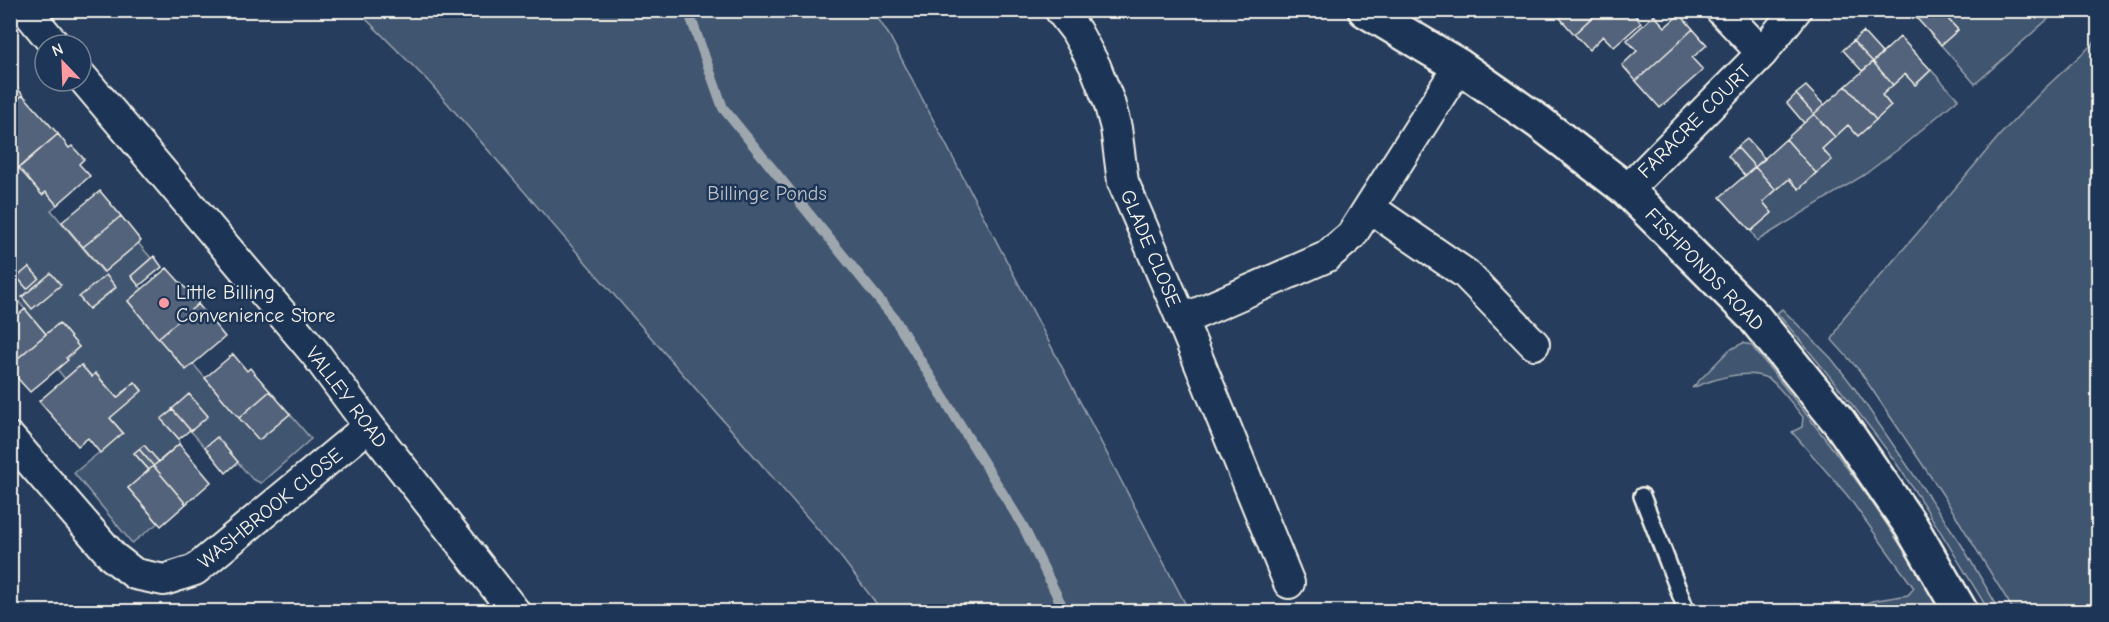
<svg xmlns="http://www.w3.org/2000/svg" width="2109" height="622" font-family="'Comic Neue',sans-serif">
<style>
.green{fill:#40546f;stroke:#9aa2ac;stroke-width:1.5;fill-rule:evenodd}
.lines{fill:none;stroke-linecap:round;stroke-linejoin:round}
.stream{stroke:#9fa7ae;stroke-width:10}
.building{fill:#52647b;stroke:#f4f1e8;stroke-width:1.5}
.service-casing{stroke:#f4f1e8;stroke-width:20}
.minor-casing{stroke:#f4f1e8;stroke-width:34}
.tertiary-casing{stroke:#f4f1e8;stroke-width:38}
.service{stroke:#1d3557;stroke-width:15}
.minor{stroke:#1d3557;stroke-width:30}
.tertiary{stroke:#1d3557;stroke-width:33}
.poi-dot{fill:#ff9aa2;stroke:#1d3557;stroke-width:2}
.labels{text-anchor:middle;stroke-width:5;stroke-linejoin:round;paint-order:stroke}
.street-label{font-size:20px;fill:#f4f1e8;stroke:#1d3557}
.park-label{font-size:20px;fill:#bec2c4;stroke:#1d3557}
.poi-label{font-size:20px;fill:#f4f1e8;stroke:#1d3557;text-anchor:start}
</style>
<rect width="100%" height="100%" fill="#263d5d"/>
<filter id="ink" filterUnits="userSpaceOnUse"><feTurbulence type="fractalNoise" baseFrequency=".0167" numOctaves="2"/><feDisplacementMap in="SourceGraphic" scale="12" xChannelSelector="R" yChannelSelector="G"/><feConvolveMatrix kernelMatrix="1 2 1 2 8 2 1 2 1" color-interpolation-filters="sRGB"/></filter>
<g filter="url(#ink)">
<path class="green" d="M 358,11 L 873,11 L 889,35 L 1189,611 L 882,611 L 834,548 L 429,82 Z
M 1957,11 L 2057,11 L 1975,84 L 1941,45 L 1958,30 L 1948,19 Z
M 2098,39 L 2098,611 L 2014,611 L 1943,495 L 1859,370 L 1832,340 L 1844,317 L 1914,237 L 2000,135 L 2045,88 Z
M 1931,70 L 1958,99 L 1900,148 L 1864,175 L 1757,241 L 1751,231 L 1772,213 L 1763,202 L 1789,179 L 1799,189 L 1831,160 L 1822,149 L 1848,125 L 1858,136 L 1891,106 L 1882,95 L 1905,74 L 1916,85 Z
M 19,168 L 42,195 L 46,192 L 57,205 L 51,210 L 103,272 L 138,243 L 151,258 L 131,276 L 142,289 L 128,301 L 185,369 L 193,364 L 259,440 L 290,414 L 311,439 L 261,483 L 252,479 L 217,438 L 205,447 L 172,410 L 162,419 L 179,439 L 179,444 L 159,462 L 144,445 L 134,453 L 149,470 L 128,488 L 158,523 L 132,543 L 74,473 L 123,433 L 110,418 L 142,390 L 135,382 L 117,398 L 96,373 L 92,377 L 81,365 L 65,379 L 57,369 L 79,347 L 46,334 L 11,293 L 11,175 ZM 106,275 L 116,288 L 89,309 L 80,297 Z
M 1782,309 L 1831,358 L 1853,386 L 1961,544 L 2000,611 L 1989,611 C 1958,561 1928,509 1894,460 C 1857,409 1818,361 1777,313 Z
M 1743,343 L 1751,345 C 1820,430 1887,515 1940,611 L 1846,611 L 1872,601 L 1908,595 L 1914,588 L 1847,495 L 1792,432 L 1802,427 L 1803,417 C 1796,409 1777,383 1769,379 C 1747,367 1712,380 1692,388 L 1729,350 Z"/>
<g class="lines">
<path class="stream" d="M 688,10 L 723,108 L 894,318 L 1023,526 L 1065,612"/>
</g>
<path class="building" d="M 1568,10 L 1600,10 L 1574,34 L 1560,18 Z
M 1600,10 L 1631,10 L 1641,23 L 1614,47 L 1603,36 L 1589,50 L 1574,34 Z
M 1913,10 L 1957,10 L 1948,19 L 1958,30 L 1941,45 L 1911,12 Z
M 1680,14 L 1693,29 L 1636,81 L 1622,65 L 1637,51 L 1627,40 L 1654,15 L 1665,27 Z
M 1693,29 L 1707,45 L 1692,58 L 1703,70 L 1660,108 L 1636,81 Z
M 1863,32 L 1882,53 L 1873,62 L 1853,41 Z
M 1900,37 L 1931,70 L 1915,85 L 1905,74 L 1893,85 L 1873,62 Z
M 1853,41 L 1873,62 L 1862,71 L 1843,50 Z
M 1873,62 L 1893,85 L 1882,95 L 1891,106 L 1876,120 L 1846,86 Z
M 10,80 L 23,95 L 10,106 Z
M 1806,86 L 1824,105 L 1814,114 L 1796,94 Z
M 1846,86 L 1876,120 L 1858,136 L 1848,125 L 1835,137 L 1814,114 Z
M 1796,94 L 1814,114 L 1804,123 L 1787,103 Z
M 23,95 L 58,134 L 10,175 L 10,106 Z
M 1814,114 L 1835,137 L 1822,149 L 1832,160 L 1816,173 L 1786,139 Z
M 58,134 L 69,148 L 72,146 L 84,159 L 79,164 L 90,176 L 57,205 L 46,192 L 42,195 L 19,168 Z
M 1747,139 L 1765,159 L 1755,167 L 1737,147 Z
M 1786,139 L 1816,173 L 1799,189 L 1789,179 L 1776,190 L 1755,167 Z
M 1737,147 L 1755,167 L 1745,176 L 1728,156 Z
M 1755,167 L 1776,190 L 1763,202 L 1772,213 L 1751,231 L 1720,197 Z
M 100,191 L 121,216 L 83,247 L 62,222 Z
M 121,216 L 141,241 L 104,272 L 83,247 Z
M 154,256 L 162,267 L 139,286 L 131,276 Z
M 29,267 L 39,278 L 27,289 L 17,277 Z
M 167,268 L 185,288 L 189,288 L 198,299 L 198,304 L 158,338 L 128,301 Z
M 51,273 L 61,285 L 32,309 L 22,297 Z
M 106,275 L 116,287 L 89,309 L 79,297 Z
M 198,304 L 225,337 L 186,370 L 158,338 Z
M 25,309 L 46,334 L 10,365 L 10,322 Z
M 59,323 L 79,347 L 66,358 L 68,360 L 30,392 L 10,370 L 10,365 Z
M 233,354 L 247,371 L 250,368 L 270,391 L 239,418 L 205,378 Z
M 81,365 L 92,377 L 95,373 L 117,398 L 135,382 L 142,391 L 110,418 L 123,433 L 100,453 L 88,438 L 78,446 L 39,401 Z
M 270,391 L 290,414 L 259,440 L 239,418 Z
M 189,394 L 208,416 L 191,431 L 172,409 Z
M 173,410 L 190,430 L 179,439 L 161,419 Z
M 217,437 L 238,462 L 226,473 L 205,447 Z
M 179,444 L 211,482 L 161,526 L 128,488 Z
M 179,444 L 211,482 L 186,504 L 139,449 L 144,445 L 159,462 Z
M 139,449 L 186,504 L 161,526 L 128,488 L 149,470 L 134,453 Z"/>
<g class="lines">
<defs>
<path id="service" d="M 1642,496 L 1687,612"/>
<path id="minor" d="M 26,10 L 55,45
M 1060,10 L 1076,31 L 1095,66 L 1109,102 L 1116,128 L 1123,182 L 1182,320
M 1721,10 L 1762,53
M 81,76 L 315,353 L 369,426 L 515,612
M 1627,190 L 1762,53 L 1796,10
M 1370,208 L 1466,274 L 1534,344
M 10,438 L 113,557 L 135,574 L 164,580 L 195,570 L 369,426
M 1289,583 L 1182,320 L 1326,257 L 1351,236 L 1459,66"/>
<path id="tertiary" d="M 1365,10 L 1459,66 L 1539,122 L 1627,190 L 1754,317 L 1840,423 L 1911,526 L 1961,612"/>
</defs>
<use href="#service" class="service-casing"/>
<use href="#minor" class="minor-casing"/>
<use href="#tertiary" class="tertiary-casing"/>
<use href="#service" class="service"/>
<use href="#minor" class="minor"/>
<use href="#tertiary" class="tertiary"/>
</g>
</g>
<circle class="poi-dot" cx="164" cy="303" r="6"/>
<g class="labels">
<g class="street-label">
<text transform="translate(1694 121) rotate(-45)" y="7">FARACRE COURT</text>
<text transform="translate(1151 248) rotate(67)" y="7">GLADE CLOSE</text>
<text transform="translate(1705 269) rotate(46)" y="7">FISHPONDS ROAD</text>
<text transform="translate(347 397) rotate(53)" y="7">VALLEY ROAD</text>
<text transform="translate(270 508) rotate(-39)" y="7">WASHBROOK CLOSE</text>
</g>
<g class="park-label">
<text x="767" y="200">Billinge Ponds</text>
</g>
<g class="poi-label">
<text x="176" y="299">Little Billing<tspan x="176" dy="23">Convenience Store</tspan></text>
</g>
</g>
<rect width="2109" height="622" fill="none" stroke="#1d3557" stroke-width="36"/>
<rect x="18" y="18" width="2073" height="586" fill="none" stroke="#f4f1e8" stroke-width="2" filter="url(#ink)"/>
<g transform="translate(63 63) rotate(337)"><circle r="28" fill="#1d3557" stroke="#738091" stroke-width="1.5"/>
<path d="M0-4.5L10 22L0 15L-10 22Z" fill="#ff9aa2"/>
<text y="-9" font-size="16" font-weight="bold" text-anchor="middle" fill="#f4f1e8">N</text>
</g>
</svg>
